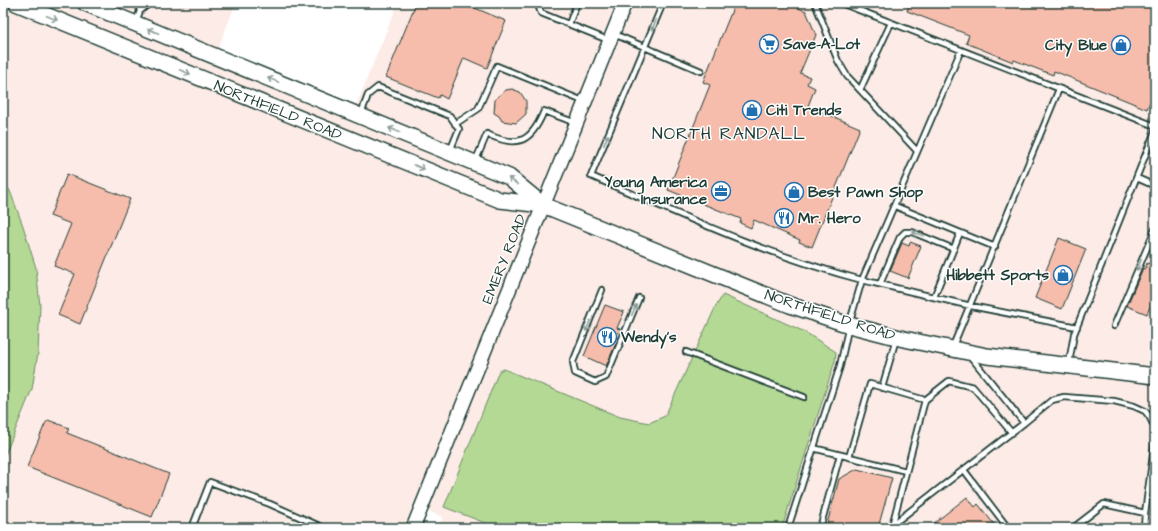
<svg xmlns="http://www.w3.org/2000/svg" width="1158" height="531" font-family="'Architects Daughter',sans-serif">
<style>
.built{fill:#fcebe6}
.green{fill:#b4d995;stroke:#6a8b64}
.building{fill:#f6bdad;stroke:#1f3d34}
.lines{fill:none;stroke-linecap:round;stroke-linejoin:round}
.lane-casing{stroke:#1f3d34;stroke-width:8}
.secondary-casing{stroke:#1f3d34;stroke-width:16}
.primary-casing{stroke:#1f3d34;stroke-width:18}
.lane{stroke:#fff;stroke-width:4.5}
.secondary{stroke:#fff;stroke-width:13}
.primary{stroke:#fff;stroke-width:15}
.oneway{stroke:#8f9e9a}
.labels{text-anchor:middle;stroke-width:3;stroke-linejoin:round;paint-order:stroke}
.poi-label{font-size:15px;font-weight:bold;fill:#1f3d34;stroke:#fff;text-anchor:start}
.street-label{font-size:15px;fill:#1f3d34;stroke:#fff}
.quarter-label{font-size:17px;letter-spacing:1px;fill:#1f3d34;stroke:#fff}
</style>
<rect width="100%" height="100%" fill="#fff"/>
<filter id="ink" filterUnits="userSpaceOnUse"><feTurbulence type="fractalNoise" baseFrequency=".025" numOctaves="2"/><feDisplacementMap in="SourceGraphic" scale="8" xChannelSelector="R" yChannelSelector="G"/><feConvolveMatrix kernelMatrix="1 2 1 2 8 2 1 2 1" color-interpolation-filters="sRGB"/></filter>
<g filter="url(#ink)">
<path class="built" d="M 3,3 L 236,3 L 215,56 L 353,113 L 398,3 L 1155,3 L 1155,528 L 438,528 L 443,517 L 421,508 L 413,528 L 3,528 Z"/>
<path class="green" d="M 3,180 L 10,191 L 23,226 L 36,268 L 40,306 L 38,353 L 32,389 L 3,460 Z
M 723,295 L 805,332 L 836,352 L 835,361 L 782,528 L 498,528 L 444,507 L 499,371 L 504,369 L 620,417 L 649,423 L 665,416 L 716,306 Z"/>
<path class="building" d="M 416,3 L 463,3 L 506,21 L 487,68 L 464,58 L 447,99 L 440,95 L 438,98 L 386,77 Z
M 735,3 L 786,3 L 806,11 L 816,35 L 800,73 L 810,77 L 807,84 L 815,88 L 808,106 L 860,128 L 812,247 L 799,242 L 800,240 L 754,220 L 751,228 L 740,223 L 741,219 L 668,190 L 710,85 L 703,82 Z
M 910,3 L 1155,3 L 1155,89 L 1147,109 L 1054,71 L 1053,75 L 1014,60 L 1013,62 L 966,43 L 969,35 L 907,11 Z
M 512,89 L 520,92 L 526,101 L 526,114 L 516,123 L 502,121 L 499,116 L 494,113 L 495,100 L 497,97 L 506,90 Z
M 67,174 L 130,199 L 80,324 L 58,315 L 75,274 L 54,266 L 71,224 L 50,216 Z
M 1059,238 L 1086,249 L 1062,309 L 1035,298 Z
M 910,242 L 921,246 L 908,278 L 890,271 L 902,243 L 909,246 Z
M 1147,263 L 1155,265 L 1155,303 L 1152,302 L 1147,314 L 1127,306 L 1143,268 L 1145,269 Z
M 605,305 L 624,312 L 617,328 L 620,329 L 616,338 L 618,339 L 606,366 L 584,356 Z
M 48,420 L 69,428 L 67,433 L 169,474 L 152,517 L 27,467 L 45,424 Z
M 857,469 L 892,478 L 878,528 L 826,528 L 839,479 Z
M 967,497 L 975,507 L 978,504 L 997,528 L 928,528 Z"/>
<g class="lines">
<defs>
<path id="lane" d="M 138,3 L 140,11
M 538,3 L 538,5 L 541,13 L 608,40
M 663,3 L 591,176 C 679,214 769,256 862,280 L 961,50
M 815,3 L 838,61 L 847,76 L 917,151
M 841,3 L 1155,126
M 136,22 L 140,11 L 150,3
M 569,24 L 577,3
M 614,34 L 701,71
M 860,90 L 891,23
M 361,114 L 368,95 L 378,87 L 450,116 L 459,129 L 450,151
M 455,124 L 478,109 L 497,66 L 583,101
M 475,162 L 487,134 C 517,148 531,143 544,111 L 576,123
M 1137,178 L 1155,186
M 895,206 L 995,247
M 880,284 L 900,237 L 905,232 L 912,232 L 954,249
M 602,290 L 573,362 L 575,373 L 595,382 L 606,377 L 639,298
M 934,297 L 960,233
M 1114,326 L 1155,229
M 953,346 L 1059,89
M 686,352 L 804,397
M 971,357 L 1024,423
M 1069,363 L 1074,334 L 1155,131
M 882,388 L 896,339
M 925,400 L 949,381 L 973,387 L 1012,433
M 813,448 L 906,471
M 849,457 L 870,384 L 925,400 L 892,526
M 964,470 L 1008,528
M 892,525 L 1024,423 L 1052,400 L 1064,397 L 1114,401 L 1134,406 L 1145,411 L 1149,416 L 1155,428 L 1155,440 L 1145,513 L 1104,504 L 1073,528
M 192,528 L 210,482 L 270,504 L 324,528
M 788,528 L 840,366 L 849,325 L 862,280 L 971,306 L 1077,327
M 820,528 L 840,455
M 1144,528 L 1145,513"/>
<path id="secondary" d="M 413,528 L 625,3"/>
<path id="primary" d="M 16,3 L 500,200 L 543,205 L 790,305 L 849,325 L 904,339 L 987,356 L 1155,376
M 85,3 L 509,177 L 543,205"/>
</defs>
<use href="#lane" class="lane-casing"/>
<use href="#secondary" class="secondary-casing"/>
<use href="#primary" class="primary-casing"/>
<use href="#lane" class="lane"/>
<use href="#secondary" class="secondary"/>
<use href="#primary" class="primary"/>
</g>
<defs><path id="oneway-shaft" d="M-6 0H5M1.5-3L5.5 0L1.5 3" fill="none" stroke-width="1.6" stroke-linecap="round" stroke-linejoin="round"/></defs>
<g class="oneway">
<use href="#oneway-shaft" transform="translate(52 18) rotate(22)"/>
<use href="#oneway-shaft" transform="translate(654 25) rotate(112)"/>
<use href="#oneway-shaft" transform="translate(153 31) rotate(-158)"/>
<use href="#oneway-shaft" transform="translate(185 72) rotate(22)"/>
<use href="#oneway-shaft" transform="translate(273 80) rotate(-158)"/>
<use href="#oneway-shaft" transform="translate(394 130) rotate(-157)"/>
<use href="#oneway-shaft" transform="translate(606 140) rotate(-67)"/>
<use href="#oneway-shaft" transform="translate(419 167) rotate(22)"/>
<use href="#oneway-shaft" transform="translate(513 181) rotate(-143)"/>
<use href="#oneway-shaft" transform="translate(918 234) rotate(-160)"/>
<use href="#oneway-shaft" transform="translate(1139 265) rotate(112)"/>
<use href="#oneway-shaft" transform="translate(634 310) rotate(-67)"/>
<use href="#oneway-shaft" transform="translate(588 326) rotate(112)"/>
</g>
</g>
<defs>
<symbol id="supermarket-ring" viewBox="-11 -11 22 22"><circle r="9.5" fill="#fff" stroke="#1f6fb2" stroke-width="1.5"/><path d="M-6-5.5h2.5l.6 2H6L4.5 2H-2.5L-4.4-4H-6ZM-1.5 3.2a1.3 1.3 0 1 0 .1 0ZM3 3.2a1.3 1.3 0 1 0 .1 0Z" fill="#1f6fb2"/></symbol>
<symbol id="shop-ring" viewBox="-11 -11 22 22"><circle r="9.5" fill="#fff" stroke="#1f6fb2" stroke-width="1.5"/><path d="M-5-2.5h2.3a2.7 3.5 0 0 1 5.4 0H5L5.5 6h-11ZM-1.5-2.5h3a1.5 2.3 0 0 0-3 0Z" fill="#1f6fb2"/></symbol>
<symbol id="office-ring" viewBox="-11 -11 22 22"><circle r="9.5" fill="#fff" stroke="#1f6fb2" stroke-width="1.5"/><path d="M-6-3h4V-5.5h4V-3h4V5H-6ZM-1-4.5V-3h2v-1.5ZM-6 0V1H6V0Z" fill="#1f6fb2"/></symbol>
<symbol id="restaurant-ring" viewBox="-11 -11 22 22"><circle r="9.5" fill="#fff" stroke="#1f6fb2" stroke-width="1.5"/><path d="M-5-6h1v4h1v-4h1v4h1v-4h1v5L-1.5 .5V6h-2V.5L-5-1ZM5-6V6H3V1.5H1.5Q1.5-4 5-6Z" fill="#1f6fb2"/></symbol>
</defs>
<g fill-rule="evenodd">
<use href="#supermarket-ring" x="758" y="33" width="22" height="22"/>
<use href="#shop-ring" x="1110" y="34" width="22" height="22"/>
<use href="#shop-ring" x="741" y="99" width="22" height="22"/>
<use href="#office-ring" x="710" y="180" width="22" height="22"/>
<use href="#shop-ring" x="783" y="181" width="22" height="22"/>
<use href="#restaurant-ring" x="773" y="207" width="22" height="22"/>
<use href="#shop-ring" x="1052" y="264" width="22" height="22"/>
<use href="#restaurant-ring" x="596" y="326" width="22" height="22"/>
</g>
<g class="labels">
<g class="poi-label">
<text x="783" y="49">Save-A-Lot</text>
<text x="1107" y="50" text-anchor="end">City Blue</text>
<text x="766" y="115">Citi Trends</text>
<text x="707" y="187" text-anchor="end">Young America<tspan x="707" dy="17">Insurance</tspan></text>
<text x="808" y="197">Best Pawn Shop</text>
<text x="798" y="223">Mr. Hero</text>
<text x="1049" y="280" text-anchor="end">Hibbett Sports</text>
<text x="621" y="342">Wendy's</text>
</g>
<g class="street-label">
<text transform="translate(278 110) rotate(22)" y="5">NORTHFIELD ROAD</text>
<text transform="translate(504 259) rotate(-68)" y="5">EMERY ROAD</text>
<text transform="translate(830 315) rotate(18)" y="5">NORTHFIELD ROAD</text>
</g>
<g class="quarter-label">
<text x="729" y="139">NORTH RANDALL</text>
</g>
</g>
<rect width="1158" height="531" fill="none" stroke="#fff" stroke-width="16"/>
<rect x="8" y="8" width="1142" height="515" fill="none" stroke="#1f3d34" stroke-width="1.5" filter="url(#ink)"/>
</svg>
